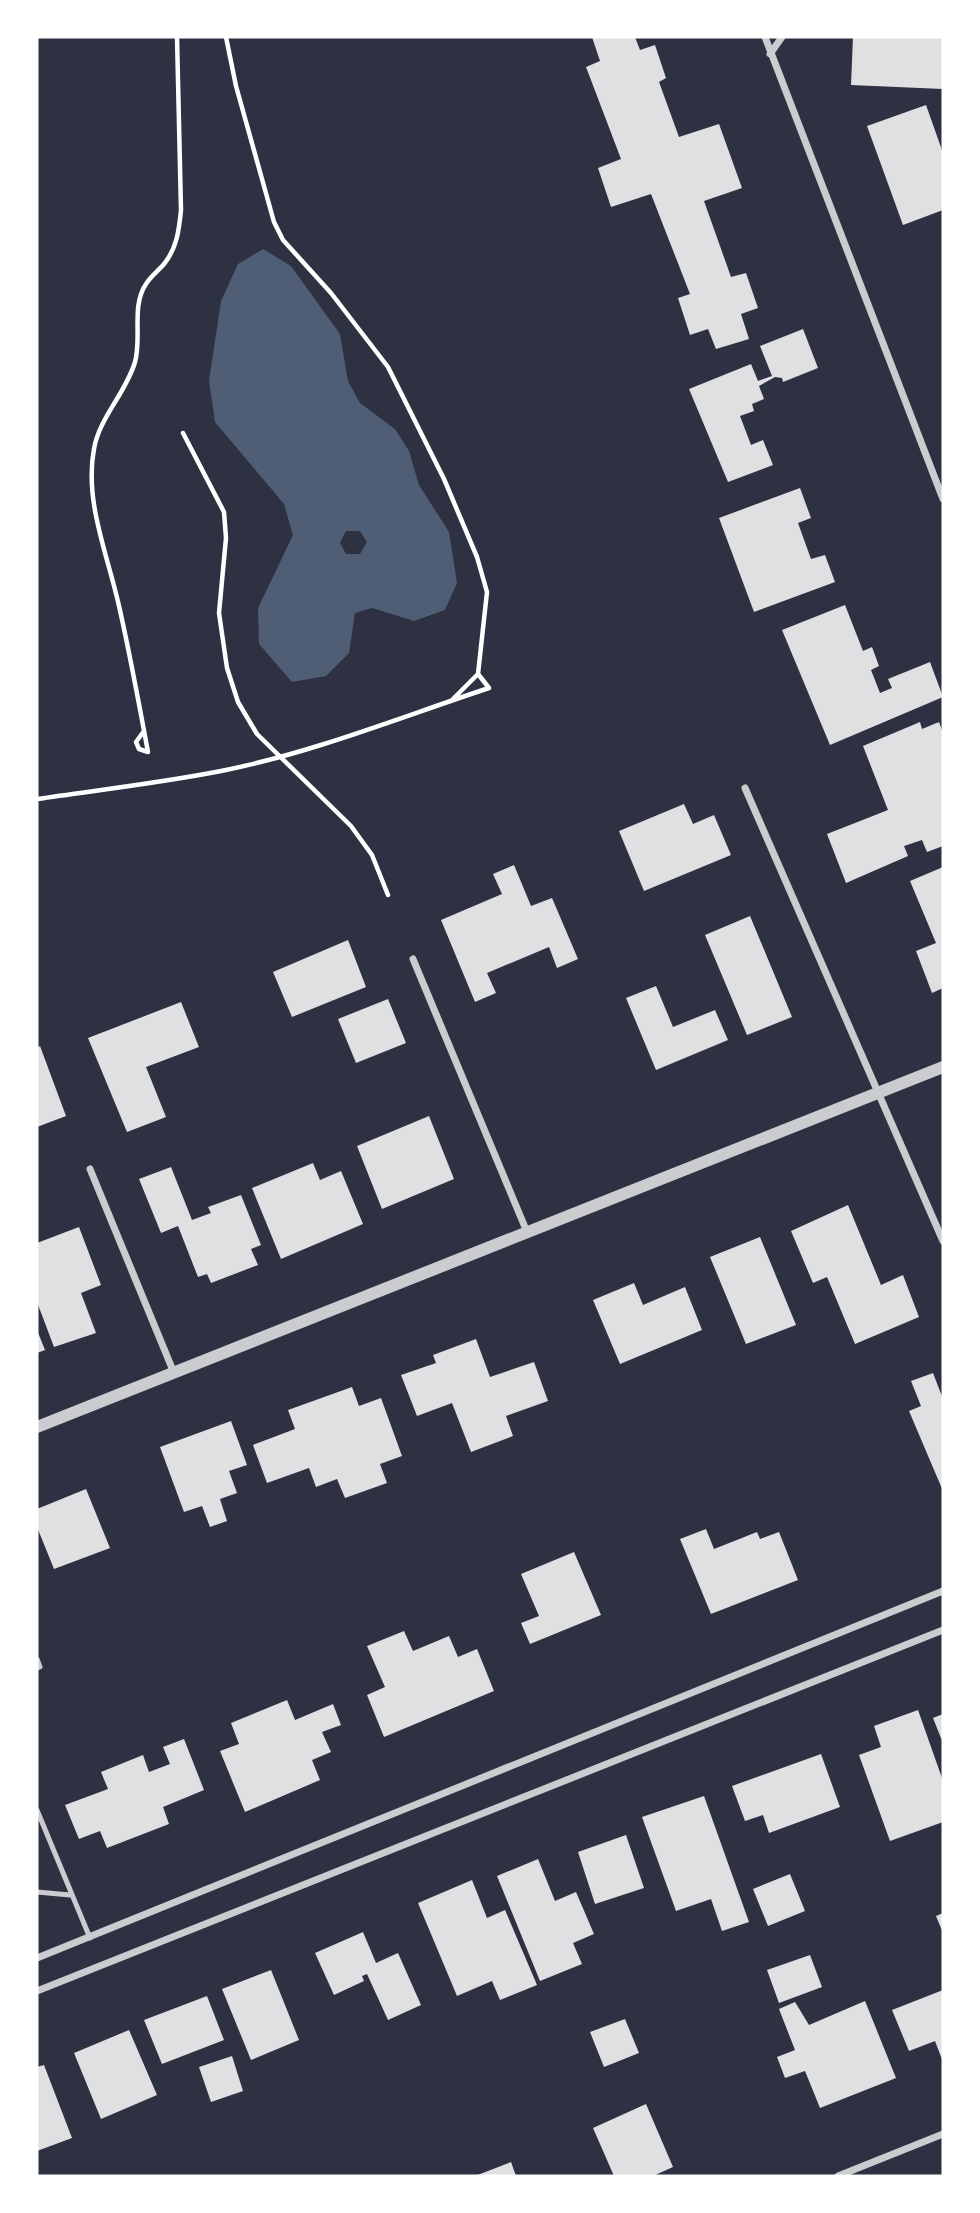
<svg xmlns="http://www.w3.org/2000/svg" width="980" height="2213" font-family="'Work Sans',sans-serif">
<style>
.water{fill:#4f5d75;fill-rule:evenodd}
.building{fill:#e0e0e3}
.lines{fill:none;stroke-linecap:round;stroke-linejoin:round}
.path{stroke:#fff;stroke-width:4.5}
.service{stroke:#caccd0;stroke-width:5}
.minor{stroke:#caccd0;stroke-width:7}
.tertiary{stroke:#caccd0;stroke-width:12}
</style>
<rect width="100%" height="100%" fill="#2d3142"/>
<path class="water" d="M 263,249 L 291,266 L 340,334 L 348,381 L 360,403 L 395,429 L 409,451 L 419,485 L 449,532 L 457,583 L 445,610 L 414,621 L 372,608 L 355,613 L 349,653 L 326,676 L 292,682 L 259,644 L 258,608 L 293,535 L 284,504 L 215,422 L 209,381 L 221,301 L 238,264 ZM 346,531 L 360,531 L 367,542 L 360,554 L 346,554 L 340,543 Z"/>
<path class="building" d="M 592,37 L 635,37 L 640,50 L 655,45 L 666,78 L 659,82 L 679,137 L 719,124 L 742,188 L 704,201 L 731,277 L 746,273 L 758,308 L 741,314 L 749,339 L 716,349 L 708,329 L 690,335 L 678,298 L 690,294 L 651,194 L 611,207 L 598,168 L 621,159 L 586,67 L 600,61 Z
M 853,37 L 943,37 L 943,89 L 851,85 Z
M 926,105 L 943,153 L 943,210 L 903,225 L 867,126 Z
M 803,329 L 818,368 L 783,382 L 782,378 L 775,377 L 759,386 L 764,399 L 752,404 L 754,411 L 740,416 L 751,445 L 763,440 L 773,465 L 728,482 L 689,389 L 751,364 L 758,381 L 772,376 L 760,346 Z
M 800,488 L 811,518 L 798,523 L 811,559 L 825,555 L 835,582 L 754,612 L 719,518 Z
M 845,605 L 863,651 L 872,647 L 879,666 L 871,670 L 880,693 L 892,688 L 888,679 L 930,662 L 943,697 L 830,745 L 782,630 Z
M 920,722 L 922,729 L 939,722 L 943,733 L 943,846 L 927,852 L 922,840 L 904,846 L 908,856 L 846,883 L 827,834 L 888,810 L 863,746 Z
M 684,804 L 693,824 L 714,815 L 731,855 L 644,891 L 619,831 Z
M 514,865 L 531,906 L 552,898 L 578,959 L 557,968 L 549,947 L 487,973 L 496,993 L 475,1002 L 441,920 L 502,894 L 493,874 Z
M 943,867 L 943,988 L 932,993 L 916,951 L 936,943 L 910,881 Z
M 750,916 L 792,1017 L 747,1035 L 705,935 Z
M 348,940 L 366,987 L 292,1017 L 273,972 Z
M 656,986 L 673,1027 L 715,1010 L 728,1040 L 656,1070 L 626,998 Z
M 388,999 L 406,1043 L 356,1063 L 338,1019 Z
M 181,1002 L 199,1047 L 146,1067 L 166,1117 L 127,1132 L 88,1038 Z
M 40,1046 L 66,1116 L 37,1127 L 37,1048 Z
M 429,1116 L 454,1179 L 382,1209 L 357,1146 Z
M 313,1163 L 320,1180 L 341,1171 L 363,1224 L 281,1259 L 252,1188 Z
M 171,1167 L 192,1220 L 211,1213 L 208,1207 L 241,1195 L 261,1245 L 251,1249 L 258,1265 L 211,1283 L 207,1274 L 198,1277 L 178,1226 L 161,1233 L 139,1179 Z
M 848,1205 L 881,1285 L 903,1275 L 919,1317 L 855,1344 L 827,1277 L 813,1283 L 791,1231 Z
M 79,1227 L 101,1285 L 81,1293 L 96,1333 L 54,1347 L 37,1302 L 37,1243 Z
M 760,1237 L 796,1325 L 746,1344 L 710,1257 Z
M 634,1283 L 643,1305 L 685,1287 L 702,1330 L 620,1364 L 593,1300 Z
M 37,1330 L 45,1350 L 37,1353 Z
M 476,1339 L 490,1377 L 534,1362 L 548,1401 L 506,1416 L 513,1436 L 471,1452 L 452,1403 L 417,1416 L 401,1375 L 436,1363 L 433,1355 Z
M 933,1373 L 943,1399 L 943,1491 L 909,1411 L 921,1406 L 911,1381 Z
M 352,1387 L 359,1406 L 381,1398 L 402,1456 L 380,1464 L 387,1483 L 345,1498 L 337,1479 L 316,1487 L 309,1468 L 267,1483 L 253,1445 L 295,1429 L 288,1410 Z
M 231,1421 L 247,1465 L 229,1471 L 237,1493 L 220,1499 L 227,1521 L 210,1527 L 202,1506 L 184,1512 L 160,1447 Z
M 86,1489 L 110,1548 L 54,1569 L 37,1527 L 37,1509 Z
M 706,1529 L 714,1549 L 757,1532 L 760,1539 L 779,1532 L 798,1580 L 711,1614 L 680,1539 Z
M 574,1552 L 601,1615 L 530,1644 L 521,1623 L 539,1616 L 521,1574 Z
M 404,1631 L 413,1651 L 449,1636 L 458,1657 L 477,1649 L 494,1691 L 384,1737 L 367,1695 L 385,1687 L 367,1646 Z
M 287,1700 L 295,1720 L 333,1704 L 341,1725 L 322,1732 L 331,1752 L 312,1760 L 320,1780 L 245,1812 L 220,1751 L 239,1744 L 231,1723 Z
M 918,1710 L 943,1781 L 943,1822 L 890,1841 L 859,1755 L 881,1747 L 874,1726 Z
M 943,1714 L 943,1743 L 933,1718 Z
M 184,1739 L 204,1790 L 163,1807 L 169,1824 L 107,1848 L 100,1831 L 79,1839 L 65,1805 L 108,1789 L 101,1772 L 143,1755 L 149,1772 L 170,1764 L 163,1747 Z
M 821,1754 L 840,1807 L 769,1833 L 763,1815 L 745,1821 L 732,1786 Z
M 704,1796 L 749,1922 L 722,1931 L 711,1899 L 676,1911 L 642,1817 Z
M 626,1835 L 644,1888 L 595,1904 L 578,1852 Z
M 538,1859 L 555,1901 L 576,1892 L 594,1934 L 573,1943 L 582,1964 L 540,1981 L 497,1876 Z
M 790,1874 L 805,1911 L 768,1926 L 753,1889 Z
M 472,1880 L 487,1918 L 505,1910 L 537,1985 L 500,2000 L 492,1981 L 457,1996 L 418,1903 Z
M 943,1913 L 943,1933 L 936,1916 Z
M 363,1932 L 376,1963 L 398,1953 L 421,2005 L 388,2020 L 367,1974 L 362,1976 L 364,1981 L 334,1995 L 315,1953 Z
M 810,1955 L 822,1987 L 779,2003 L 767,1970 Z
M 271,1970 L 299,2040 L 251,2060 L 222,1989 Z
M 943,1990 L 943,2062 L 935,2041 L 909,2051 L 892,2010 Z
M 207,1996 L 224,2040 L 162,2064 L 144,2020 Z
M 865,2001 L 896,2078 L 820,2108 L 805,2071 L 785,2078 L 777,2057 L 795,2050 L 779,2009 L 795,2002 L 809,2025 Z
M 625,2019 L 639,2053 L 604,2067 L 590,2032 Z
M 129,2030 L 157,2095 L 101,2119 L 74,2053 Z
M 232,2056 L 243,2091 L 211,2102 L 199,2067 Z
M 44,2065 L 72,2138 L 37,2151 L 37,2067 Z
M 646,2104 L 673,2167 L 653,2176 L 614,2176 L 593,2128 Z
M 511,2162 L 516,2176 L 475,2176 Z"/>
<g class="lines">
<path class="path" d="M 226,37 L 236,86 L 274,222 L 283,240 L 331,293 L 388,367 L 444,479 L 477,557 L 487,592 L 478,674
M 183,433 L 224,512 L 226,538 L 219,613 L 227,668 L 238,702 L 257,734 L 351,826 L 372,855 L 388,895
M 144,731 L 136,742 L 139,749 L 148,752 C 139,704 130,654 119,606 C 108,556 84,501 94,449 C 99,418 126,393 135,362 C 142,338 131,306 146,284 C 150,277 158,271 164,264 C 177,248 179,230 181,210 L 177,37
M 37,799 C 98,790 160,783 221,771 C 312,753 401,717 489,688 L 478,674 L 451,701"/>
<path class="service" d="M 37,1659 L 40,1667 L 37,1668
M 37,1810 L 90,1938
M 37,1892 L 70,1895"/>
<path class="minor" d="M 765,37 L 943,499
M 770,54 L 782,37
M 745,788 L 943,1241
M 413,959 L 527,1232
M 90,1169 L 174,1373
M 37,1958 L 943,1591
M 37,1991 L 943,1630
M 838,2176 L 943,2134"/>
<path class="tertiary" d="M 37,1427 L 943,1067"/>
</g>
<rect width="980" height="2213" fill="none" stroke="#ffffff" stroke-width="77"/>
</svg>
